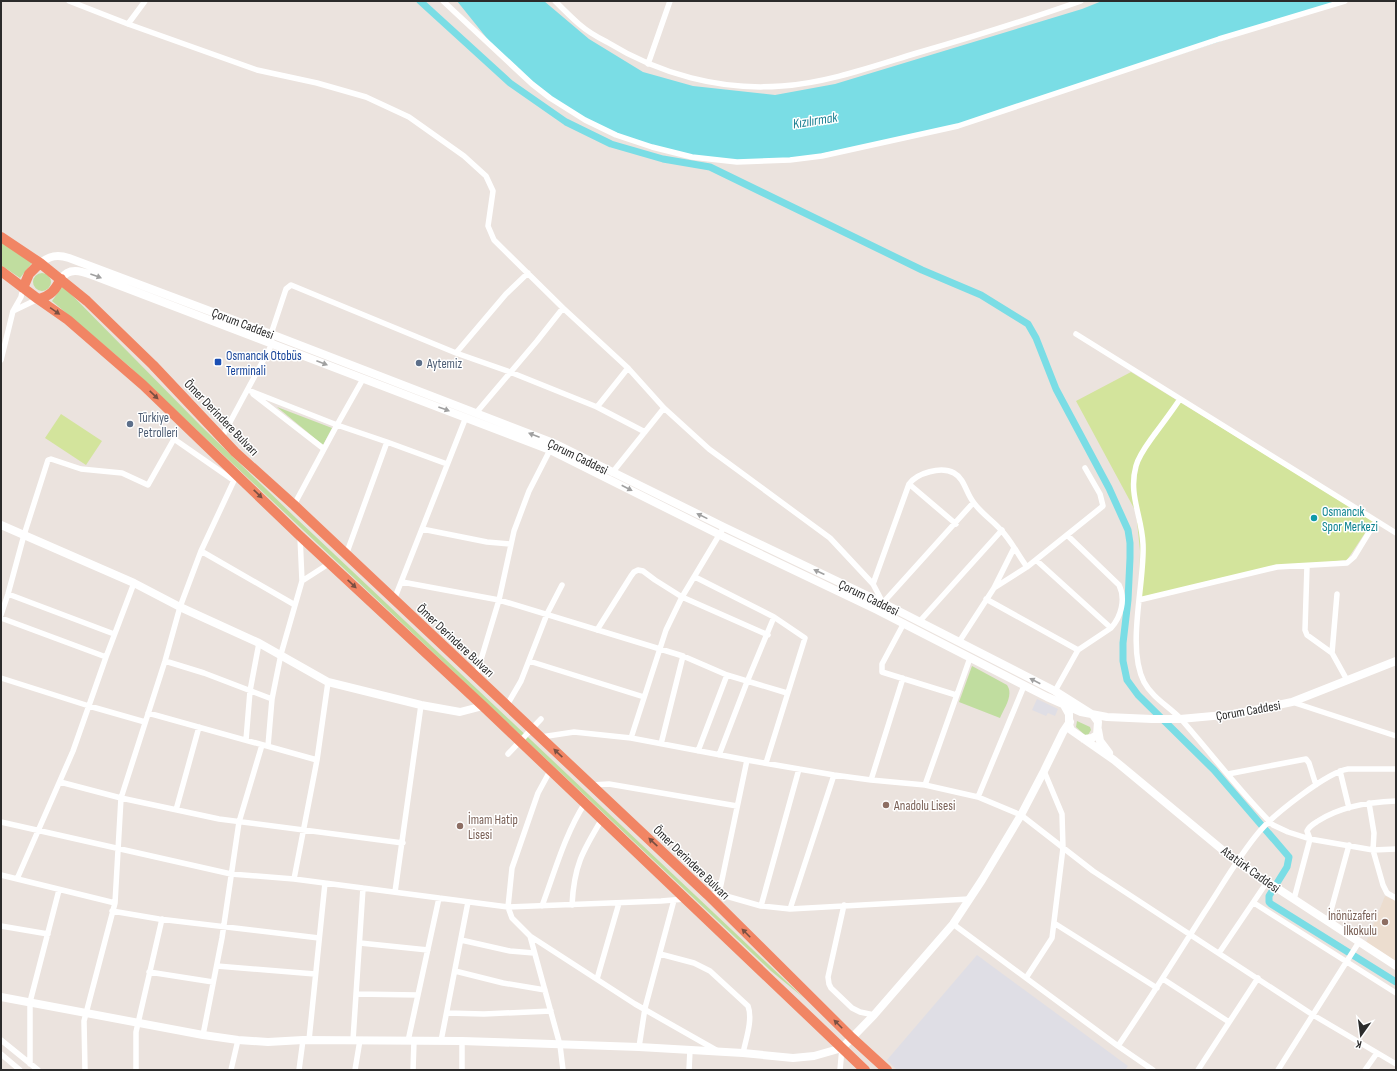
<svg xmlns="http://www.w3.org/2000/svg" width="1397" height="1071" font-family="'Sofia Sans Condensed',sans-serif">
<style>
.industrial{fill:#dfdee5}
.education{fill:#ecddcf}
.green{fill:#c0dd9f}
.pitch{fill:#d3e49c}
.water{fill:#7adde5}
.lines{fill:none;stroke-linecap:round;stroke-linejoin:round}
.canal{stroke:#7adde5;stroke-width:7}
.street{stroke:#fff;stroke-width:5.5}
.secondary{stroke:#fff;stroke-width:8}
.highway{stroke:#f18564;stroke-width:10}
.oneway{fill:#a0a0a0}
.oneway2{fill:#7a4f42}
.transit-dot{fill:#1a4fb4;stroke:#fff;stroke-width:1.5}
.service-dot{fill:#5c6f8a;stroke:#fff;stroke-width:1.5}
.culture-dot{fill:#0f9aa8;stroke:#fff;stroke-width:1.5}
.education-dot{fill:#8d6e63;stroke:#fff;stroke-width:1.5}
.labels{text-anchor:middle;stroke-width:3;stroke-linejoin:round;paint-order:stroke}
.street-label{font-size:13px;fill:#2b2b2b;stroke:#fff}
.transit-label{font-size:13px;fill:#164399;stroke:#fff;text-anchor:start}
.service-label{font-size:13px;fill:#4e5e75;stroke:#fff;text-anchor:start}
.culture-label{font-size:13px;fill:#0d838f;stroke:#fff;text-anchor:start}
.education-label{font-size:13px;fill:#785e54;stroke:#fff;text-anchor:start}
.water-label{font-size:14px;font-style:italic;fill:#197f91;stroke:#fff}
</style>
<rect width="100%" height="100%" fill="#ebe3de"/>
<path class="industrial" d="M 1037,699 L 1058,709 L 1055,716 L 1048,713 L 1046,716 L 1032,710 Z
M 977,955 L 1128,1066 L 1125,1070 L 897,1070 L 887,1060 Z"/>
<path class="education" d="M 1385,896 L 1396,901 L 1396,962 L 1366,943 Z"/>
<path class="green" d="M 1,242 L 32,263 L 20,278 L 1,265 Z
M33 282a9 9 0 1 1 18 0a9 9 0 1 1-18 0Z
M 63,286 L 201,426 L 296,518 L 804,998 L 771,971 L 130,367 L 52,301 Z
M 277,407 L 332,428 L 323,445 Z
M 972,666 L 1007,685 C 1014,695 1004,708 1000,718 L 959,702 Z
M 1077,721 L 1090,727 L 1091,730 L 1088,735 L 1085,735 L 1076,727 Z"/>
<path class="pitch" d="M 1131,372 L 1373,521 L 1347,560 L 1277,567 L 1139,600 L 1140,551 L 1136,512 L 1076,401 Z
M 61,414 L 102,441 L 86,465 L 45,438 Z"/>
<path class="water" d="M 457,1 L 544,1 L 589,39 L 643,72 L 693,86 L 775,95 L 835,84 L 1082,9 L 1102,1 L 1345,1 L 958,126 L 790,160 L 713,160 L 632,140 L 569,111 L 502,57 Z"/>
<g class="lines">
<path class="canal" d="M 420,1 L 510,83 L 566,122 L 611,144 L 663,159 L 710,167 L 922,270 L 981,295 L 1028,324 L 1036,338 L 1056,389 L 1109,488 L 1128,530 L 1130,543 L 1130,558 L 1128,600 L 1123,643 L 1123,661 L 1127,680 L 1138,695 L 1214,770 L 1289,857 L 1287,867 L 1269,896 L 1269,902 L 1271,904 L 1396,982"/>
<path class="street" d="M 69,1 L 128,24 L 257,70 L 317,83 L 366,97 L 409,117 L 464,156 L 486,176 L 493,191 L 488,226 L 494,240 L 563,308 L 628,368 L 664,408 L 709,449 L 830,538 L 873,584 L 883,603
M 443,1 L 532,84 L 550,98 L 585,120 L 616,135 L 652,147 L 692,157 L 737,162 L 790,160 L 822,156 L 958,126 L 1219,39 L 1345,1
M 555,1 C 563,9 571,17 579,24 C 587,31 597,37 607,42 C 659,74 721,91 782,86 C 827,83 874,66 917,53 C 972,37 1027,20 1081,1
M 128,24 L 145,1
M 648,64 L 670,1
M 23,288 L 21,297 L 13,311 L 38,299
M 1076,334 L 1396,533
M 456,353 L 510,372 L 597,407
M 1,360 L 13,311
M 628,368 L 597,407 L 645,432
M 248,390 L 337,425 L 387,442 L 447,464
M 253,394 L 324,449
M 1180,399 C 1172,411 1163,423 1154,435 C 1147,445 1139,455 1136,466 C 1128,495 1142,516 1143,544 C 1145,583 1126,647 1144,682 C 1152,697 1168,706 1180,718 C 1211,753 1240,792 1273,825 L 1288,832 L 1310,839 L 1373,850 L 1396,849
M 476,413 L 537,341 L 563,308
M 222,437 L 272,344 L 271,334 L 286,289 L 291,285 L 456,353 L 506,294 L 528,273
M 612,473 L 664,408
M 909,484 L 956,524
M 294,505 L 337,425 L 363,379
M 422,529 L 487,542 L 511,544
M 300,536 L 302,581 L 330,563
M 201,551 L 295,605
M 346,555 L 387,442
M 1036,560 L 1111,628
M 1307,566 L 1305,630 L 1307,635 L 1332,653 L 1347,680
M 695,577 L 774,617 L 805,638 L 766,763
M 402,582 L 499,600 L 683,656 L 727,675 L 787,693
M 873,584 L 909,484 C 917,473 941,466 954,473 C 965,479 966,494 974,503 C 981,513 992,520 1000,529 C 1011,540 1018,555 1027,567
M 994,588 L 1027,567 L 1103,506 L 1100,494 L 1085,468
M 8,594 L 114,634
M 986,599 L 1078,650
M 394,600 L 466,417
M 1139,600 L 1277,567 L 1347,563 L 1354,557 L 1376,521
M 881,605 L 973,503
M 1,615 L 8,594 L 24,535 L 48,460 L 51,459 L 81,469 L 122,473 L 148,485 L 174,439 L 233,480
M 1,618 L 106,657
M 919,622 L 1002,530
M 904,623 L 882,664 L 882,672 L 956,695
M 597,630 L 631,576 L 634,572 L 638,570 L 643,571 L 655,580 L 682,597 L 768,635
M 959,642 L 994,588 L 1014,548
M 1332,653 L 1337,594
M 165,661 L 204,673 L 272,699
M 529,661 L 644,697
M 476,676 L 499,600 L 514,531 L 529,491 L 550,450
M 1,678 L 89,706 L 145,722
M 1055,691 L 1078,650 L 1111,628 C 1121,617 1126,599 1119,585 L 1067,535
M 1292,702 L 1396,736
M 507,705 L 521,681 L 547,614 L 562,585
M 148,713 L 317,760
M 541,737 L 574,732 L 631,738 L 747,760 L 834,775 L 871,780 L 925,785 L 978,797 L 1021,815 L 1093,871 L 1313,1015 L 1396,1064
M 631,738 L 666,630 L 682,597 L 724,527
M 246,740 L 250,691 L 259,643
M 661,744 L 683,656
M 268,746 L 272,699 L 281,654 L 302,581
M 698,751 L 727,675
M 508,754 L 541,719
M 719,755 L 747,682 L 774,617
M 550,771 L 538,793 L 512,868 L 508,907 L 512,918 L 530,936 L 635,1004 L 716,1050
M 1340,771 L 1349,808
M 1228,774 L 1306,759 L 1309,763 L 1316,785
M 871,780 L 903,678
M 60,782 L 121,798 L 219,819 L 403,843
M 591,785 L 609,784 L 737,806
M 925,785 L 970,658
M 978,797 L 1024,686
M 1369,803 L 1374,833 L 1373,850 L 1383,885 L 1387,893 L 1396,898
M 176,810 L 199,727
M 1,822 L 231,874 L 294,879 L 508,907 L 661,901 L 685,899
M 1,875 L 115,903
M 17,879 L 73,751 L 106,657 L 134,583
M 294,879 L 317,760 L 328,682
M 395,892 L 421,705
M 719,894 L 747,760
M 708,895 L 719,894 L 761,906 L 790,909 L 969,899
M 1294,899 L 1310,839 L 1307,831 C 1309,826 1313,824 1318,821 C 1341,806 1369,802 1396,801
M 1254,903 L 1396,993
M 572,905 C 574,866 582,852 602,819
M 844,905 L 828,977 L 829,984 L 831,988 L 852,1008 L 860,1012 L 874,1015
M 542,906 C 555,871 565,834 585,803
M 761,906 L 799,769
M 790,909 L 834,775
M 112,911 L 159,919 L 319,938
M 1328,921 L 1349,845
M 1054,923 L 1157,988
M 953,924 L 1118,1046 L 1153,1070
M 1,926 L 48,934
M 530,936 L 560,1045 L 563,1070
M 461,940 L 510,951 L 534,953
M 360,943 L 428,950
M 1219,953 L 1267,882
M 660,954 L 694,963 L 710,971 L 748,1006 C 753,1019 746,1039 743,1053
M 217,966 L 315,974
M 455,971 L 503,983 L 545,990
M 149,972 L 213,982
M 1026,978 L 1052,938 L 1063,848 L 1062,814 L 1044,771
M 597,979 L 619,903
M 1163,979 L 1229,1022
M 356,994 L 418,995
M 447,1013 L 484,1014 L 551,1011
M 203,1035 L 222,938 L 239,822 L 262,745
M 1,1040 L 38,1070
M 309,1040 L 325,883
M 353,1040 L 363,888
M 408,1041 L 439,898
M 441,1041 L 468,902
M 462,1041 L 462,1070
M 1118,1046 C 1148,1002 1176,957 1204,913 C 1222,886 1238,857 1259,832 C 1272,816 1327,772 1348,769 L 1396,769
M 639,1047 L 645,1008 L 674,900
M 1,1054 L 20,1070
M 30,1064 L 30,1002 L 59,890
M 85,1070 L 84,1021 L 115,903 L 121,798 L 165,661 L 180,607 L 201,551 L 237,474
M 136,1070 L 136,1032 L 162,919
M 231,1070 L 238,1040
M 299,1070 L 303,1040
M 355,1070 L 360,1040
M 413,1070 L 414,1041
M 689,1070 L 690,1050
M 840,1070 L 842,1048
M 1198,1070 L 1258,978
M 1278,1070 L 1359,942
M 1365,1070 L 1377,1053"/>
<path class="secondary" d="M 40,263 C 50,256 57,254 69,258 L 271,334 L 556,444 L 724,527 L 883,603 L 1055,691 L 1093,715 L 1098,722 L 1097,735 L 1092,738 L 1084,739
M 61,279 C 70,265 85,273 97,277 L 550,450 L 720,535 L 877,610 L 1047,697 L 1081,712 L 1107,717 L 1152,719 L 1180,719 L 1235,714 L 1292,702 L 1396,661
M 1,525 L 134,583 L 180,607 L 259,643 L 328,682 L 421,705 L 460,712 L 483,706
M 1070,722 L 1069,725 L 1071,730 L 1114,760 L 1237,862 L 1396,966
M 1098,730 L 1100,741 L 1109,753
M 1,997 L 203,1035 L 238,1040 L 268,1042 L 303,1040 L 462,1041 L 639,1047 L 743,1053 L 793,1058 L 814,1056 L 842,1048 L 874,1015 L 953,924 L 982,880 L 1021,815 L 1044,771 L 1063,732 L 1069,723 L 1069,714 L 1064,705"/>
<path class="highway" d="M 1,237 L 40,263 L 87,301 L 153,365 L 235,452 L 294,505 L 708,895 L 852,1038 L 887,1070
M 1,271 L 38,299 L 68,320 L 143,385 L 300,536 L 483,706 L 865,1070
M 23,288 L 29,274 L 40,263
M 38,299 C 51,296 55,290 61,279"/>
</g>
<defs><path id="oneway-solid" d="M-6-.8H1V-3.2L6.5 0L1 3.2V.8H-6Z"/></defs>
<g class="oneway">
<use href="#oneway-solid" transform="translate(96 276) rotate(20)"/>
<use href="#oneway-solid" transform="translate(322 363) rotate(21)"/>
<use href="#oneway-solid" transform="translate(444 409) rotate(20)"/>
<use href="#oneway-solid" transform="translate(534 435) rotate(-159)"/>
<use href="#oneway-solid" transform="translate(627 488) rotate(27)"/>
<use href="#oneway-solid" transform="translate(702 516) rotate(-154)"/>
<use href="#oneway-solid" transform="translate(819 572) rotate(-155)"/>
<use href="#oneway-solid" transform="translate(1035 681) rotate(-153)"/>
</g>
<g class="oneway2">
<use href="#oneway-solid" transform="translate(55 311) rotate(35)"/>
<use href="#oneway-solid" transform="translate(154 395) rotate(44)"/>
<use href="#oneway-solid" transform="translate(258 494) rotate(44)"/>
<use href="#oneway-solid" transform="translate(352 584) rotate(43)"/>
<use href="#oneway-solid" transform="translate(558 753) rotate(-137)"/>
<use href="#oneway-solid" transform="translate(653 842) rotate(-137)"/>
<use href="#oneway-solid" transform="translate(746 933) rotate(-135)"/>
<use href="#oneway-solid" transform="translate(838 1024) rotate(-135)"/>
</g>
<rect class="transit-dot" x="214" y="358" width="8" height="8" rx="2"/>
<g class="service-dot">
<circle cx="419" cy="363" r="4"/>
<circle cx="130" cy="424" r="4"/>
</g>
<circle class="culture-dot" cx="1314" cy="518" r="4"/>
<g class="education-dot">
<circle cx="886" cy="805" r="4"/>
<circle cx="460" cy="826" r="4"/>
<circle cx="1385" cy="922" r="4"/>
</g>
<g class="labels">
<g class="street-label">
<text transform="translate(243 323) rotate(21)" y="5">Çorum Caddesi</text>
<text transform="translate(222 417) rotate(46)" y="5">Ömer Derindere Bulvarı</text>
<text transform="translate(578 456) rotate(26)" y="5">Çorum Caddesi</text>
<text transform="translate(869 597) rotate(26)" y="5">Çorum Caddesi</text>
<text transform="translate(456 640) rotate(43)" y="5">Ömer Derindere Bulvarı</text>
<text transform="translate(1248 710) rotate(-10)" y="5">Çorum Caddesi</text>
<text transform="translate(692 862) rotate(44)" y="5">Ömer Derindere Bulvarı</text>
<text transform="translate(1251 869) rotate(36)" y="5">Atatürk Caddesi</text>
</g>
<g class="transit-label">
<text x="226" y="360">Osmancık Otobüs<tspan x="226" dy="15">Terminali</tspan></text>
</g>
<g class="service-label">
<text x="427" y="368">Aytemiz</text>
<text x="138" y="422">Türkiye<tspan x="138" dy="15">Petrolleri</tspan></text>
</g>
<g class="culture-label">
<text x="1322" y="516">Osmancık<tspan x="1322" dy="15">Spor Merkezi</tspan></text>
</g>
<g class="education-label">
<text x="894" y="810">Anadolu Lisesi</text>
<text x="468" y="824">İmam Hatip<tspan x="468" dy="15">Lisesi</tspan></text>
<text x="1377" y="920" text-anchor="end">İnönüzaferi<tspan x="1377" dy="15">İlkokulu</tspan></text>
</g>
<g class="water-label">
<text transform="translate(815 120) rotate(-9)" y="5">Kızılırmak</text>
</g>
</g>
<rect width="1397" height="1071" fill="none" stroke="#2b2b2b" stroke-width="4"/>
<g transform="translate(1361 1035) rotate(194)" stroke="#ffffff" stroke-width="3" paint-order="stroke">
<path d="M0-3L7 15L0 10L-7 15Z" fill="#2b2b2b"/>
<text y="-6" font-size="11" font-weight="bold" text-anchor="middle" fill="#2b2b2b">K</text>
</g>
</svg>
